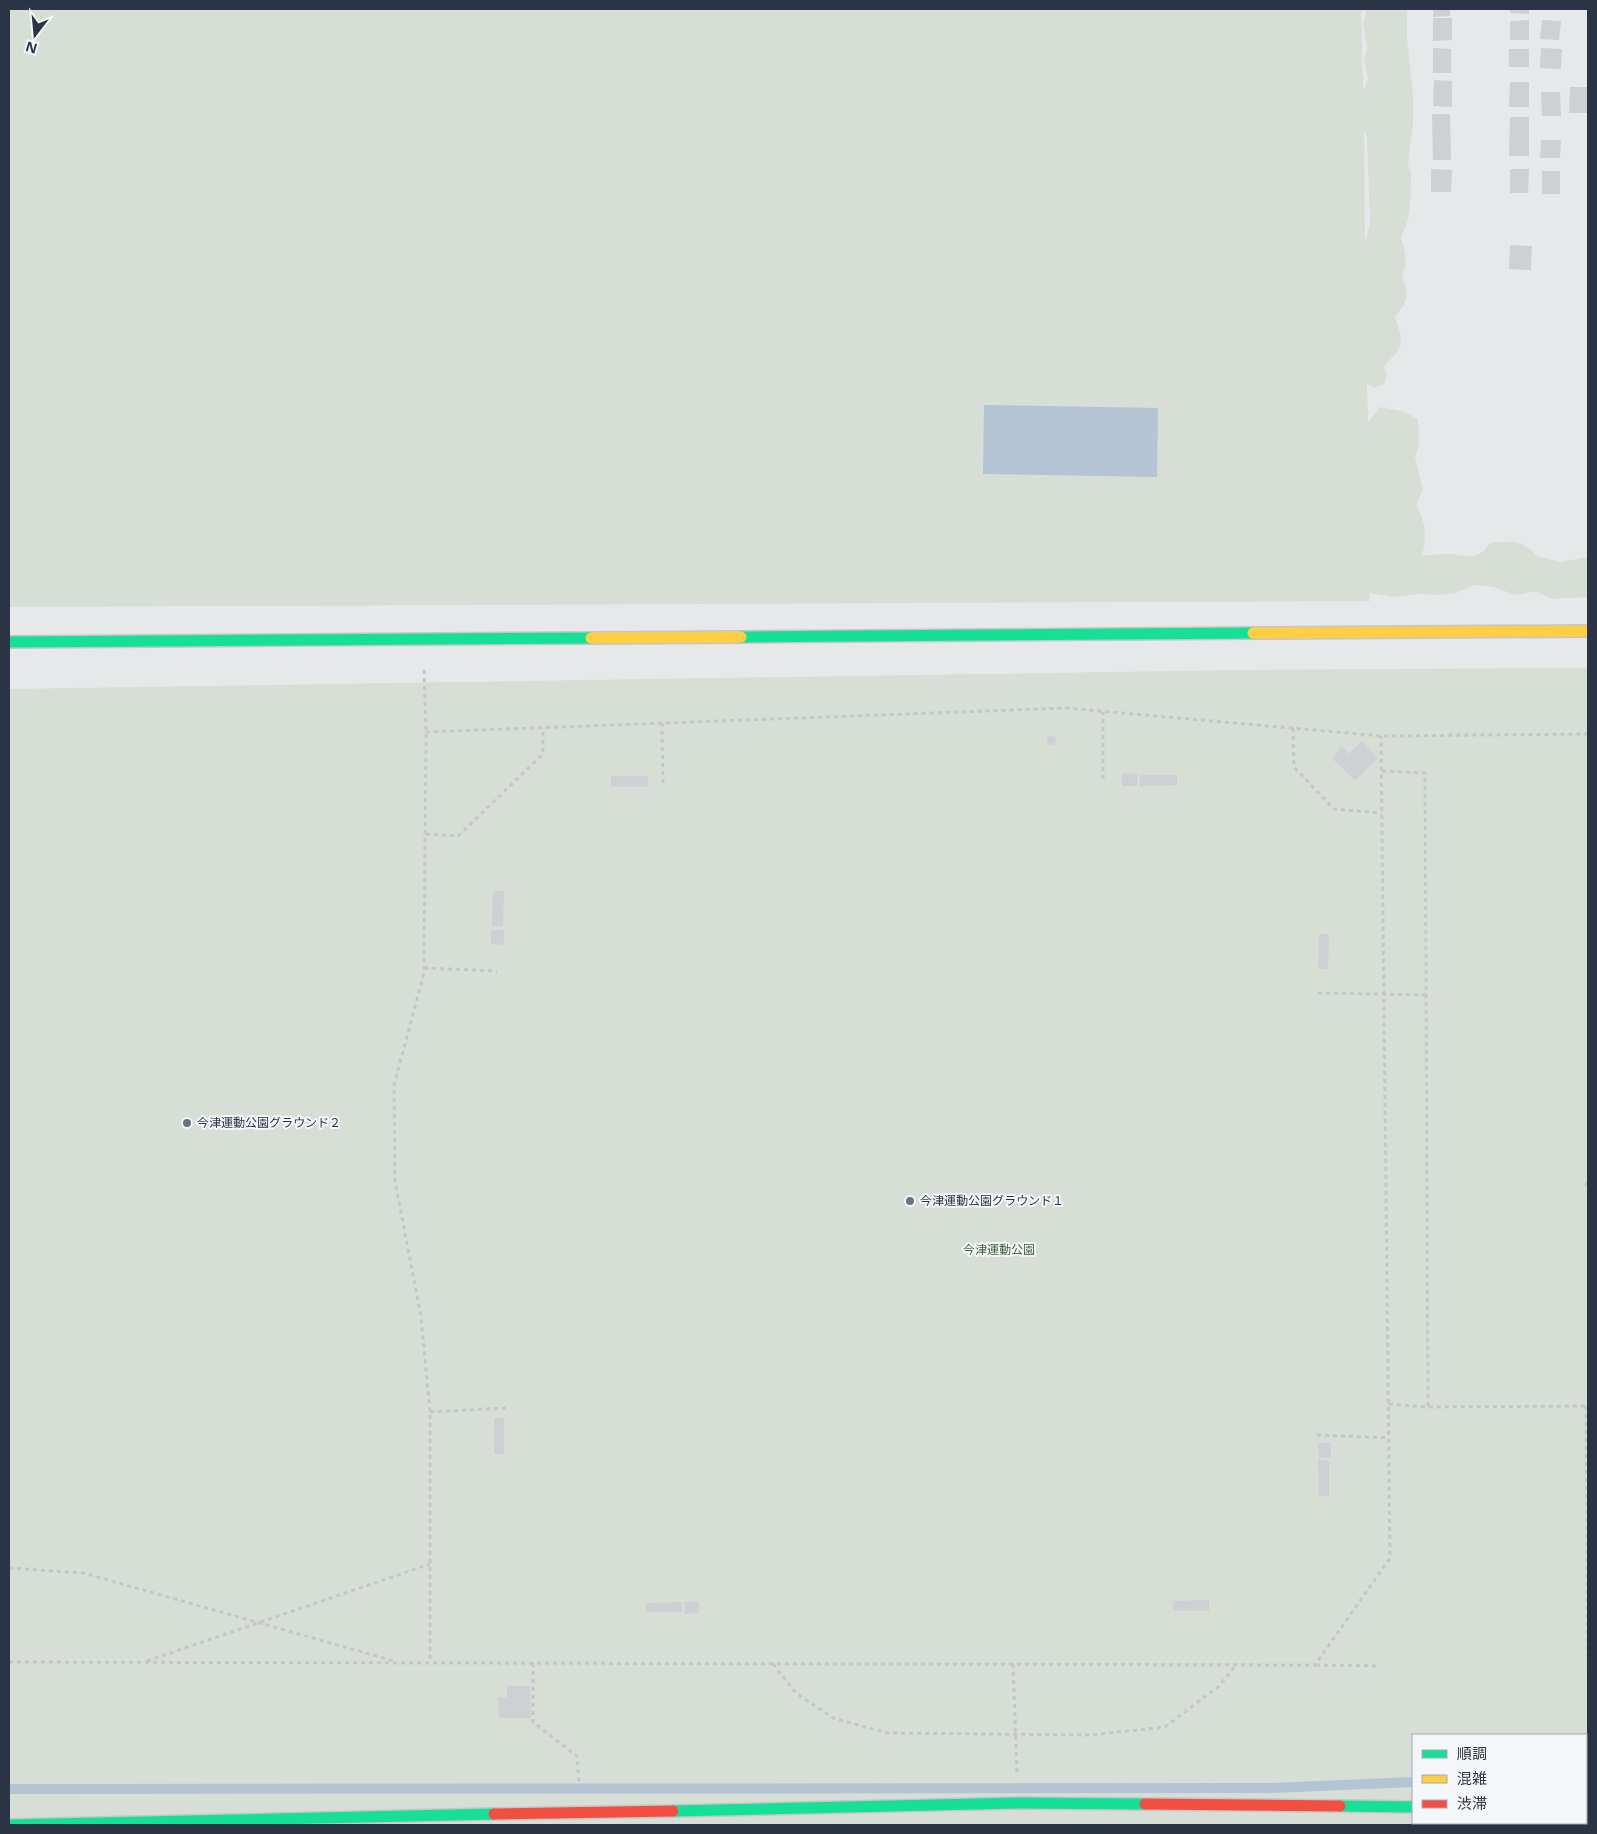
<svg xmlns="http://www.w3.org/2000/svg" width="1597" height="1834" font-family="'Noto Sans','Noto Sans JP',sans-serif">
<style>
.green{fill:#d6ded6;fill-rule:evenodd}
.water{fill:#b4c4d5}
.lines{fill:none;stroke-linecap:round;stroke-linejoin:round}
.stream{stroke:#b4c4d5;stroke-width:10}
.building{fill:#ced0d3}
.street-casing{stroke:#c4c6c8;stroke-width:30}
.fast-casing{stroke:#c4c6c8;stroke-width:14}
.slow-casing{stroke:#c4c6c8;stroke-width:14}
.jam-casing{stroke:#c4c6c8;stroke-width:14}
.path{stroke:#c5c6ca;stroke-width:3;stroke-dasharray:4 4;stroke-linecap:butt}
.street{stroke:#f5f6f7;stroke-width:28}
.fast{stroke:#16e098;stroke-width:11}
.slow{stroke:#ffcf43;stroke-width:11}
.jam{stroke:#f24e42;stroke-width:11}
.poi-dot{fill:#6c737f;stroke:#f4f6f9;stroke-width:2}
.labels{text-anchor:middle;stroke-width:4;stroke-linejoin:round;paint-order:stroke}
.poi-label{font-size:12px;fill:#2b3445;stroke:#f4f6f9;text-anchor:start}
.park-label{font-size:12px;fill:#3f6138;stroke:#f4f6f9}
</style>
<rect width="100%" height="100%" fill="#e6e8ea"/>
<path class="green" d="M 9,9 L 1361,9 L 1363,91 L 1368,79 L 1364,60 L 1367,47 L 1363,24 L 1367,9 L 1407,9 L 1407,38 L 1413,94 L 1413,123 L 1408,164 L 1411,174 L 1410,206 L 1407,223 L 1401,237 C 1405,251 1409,263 1402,276 C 1410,297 1408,300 1395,317 C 1404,343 1404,346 1384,366 L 1387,375 L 1384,384 L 1374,388 L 1367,383 L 1368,423 L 1380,407 L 1402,411 L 1418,419 L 1419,445 L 1415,457 L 1423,490 L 1416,505 C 1426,523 1427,535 1422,556 C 1429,555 1438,554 1445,554 C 1468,554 1475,564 1490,543 C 1509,541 1524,539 1536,556 L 1561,562 L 1588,557 L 1588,597 L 1552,599 L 1536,591 L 1516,595 L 1493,587 L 1474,585 L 1455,593 L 1440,595 L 1418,594 L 1392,597 L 1370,593 L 1370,601 L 9,607 ZM 1364,129 L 1367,139 L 1370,221 L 1365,245 Z
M 1588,668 L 1588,1825 L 9,1825 L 9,689 L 1242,670 ZM 1413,1735 L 1586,1735 L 1586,1823 L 1413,1823 Z"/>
<path class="water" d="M 984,405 L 1158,408 L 1157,477 L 983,474 Z"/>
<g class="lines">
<path class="stream" d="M 1586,1775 L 1588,1775
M 9,1789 L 1273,1788 L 1413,1782"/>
</g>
<path class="building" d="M 1433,9 L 1450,9 L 1450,16 L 1433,17 Z
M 1510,9 L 1529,9 L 1529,14 L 1510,13 Z
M 1433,18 L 1452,18 L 1452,40 L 1433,41 Z
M 1529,20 L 1529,40 L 1510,40 L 1510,21 Z
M 1542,20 L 1561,21 L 1559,40 L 1540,39 Z
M 1433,48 L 1451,49 L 1451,73 L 1433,73 Z
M 1541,48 L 1562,49 L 1561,69 L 1540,68 Z
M 1509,49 L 1529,49 L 1529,67 L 1509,67 Z
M 1434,80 L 1452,81 L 1452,107 L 1433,106 Z
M 1510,82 L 1529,82 L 1529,107 L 1509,107 Z
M 1570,87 L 1588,87 L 1588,113 L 1569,113 Z
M 1541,92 L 1560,92 L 1561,116 L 1542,116 Z
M 1432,114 L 1450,114 L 1451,160 L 1433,160 Z
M 1510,117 L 1529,117 L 1529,156 L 1509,156 Z
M 1541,140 L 1561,140 L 1560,158 L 1540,158 Z
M 1431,169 L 1452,170 L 1451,192 L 1431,192 Z
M 1510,169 L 1529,169 L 1528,193 L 1510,193 Z
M 1542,171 L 1560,171 L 1560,194 L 1542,194 Z
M 1510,245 L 1532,246 L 1531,270 L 1509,269 Z
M 1048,736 L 1056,737 L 1055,745 L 1047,744 Z
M 1361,741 L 1378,758 L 1355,781 L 1332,758 L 1342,747 L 1349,754 Z
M 1137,773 L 1137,786 L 1122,786 L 1122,774 Z
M 1140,775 L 1177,775 L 1177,785 L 1140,786 Z
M 611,776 L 648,776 L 648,787 L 611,787 Z
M 493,891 L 504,891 L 503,926 L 492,926 Z
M 491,930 L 504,930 L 504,945 L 491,944 Z
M 1319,934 L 1329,934 L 1328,969 L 1318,969 Z
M 494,1418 L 504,1418 L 504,1454 L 494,1454 Z
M 1318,1443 L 1331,1443 L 1331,1457 L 1319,1458 Z
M 1318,1460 L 1329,1461 L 1329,1496 L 1319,1496 Z
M 1209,1600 L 1209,1611 L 1173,1611 L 1173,1601 Z
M 699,1601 L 699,1613 L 685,1614 L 684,1602 Z
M 682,1602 L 682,1612 L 646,1612 L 646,1603 Z
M 507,1686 L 530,1686 L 531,1718 L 499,1718 L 498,1698 L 507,1697 Z"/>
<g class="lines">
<defs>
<path id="street" d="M 1586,1808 L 1588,1808"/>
<path id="fast" d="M 741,637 L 1253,633
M 9,642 L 591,638
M 1340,1806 L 1413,1807
M 673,1811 L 1018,1803 L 1145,1804
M 9,1825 L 494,1814"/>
<path id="slow" d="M 1253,633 L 1588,631
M 591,638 L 741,637"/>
<path id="jam" d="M 1145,1804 L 1340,1806
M 494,1814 L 673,1811"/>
</defs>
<use href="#street" class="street-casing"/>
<use href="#fast" class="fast-casing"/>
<use href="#slow" class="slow-casing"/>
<use href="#jam" class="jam-casing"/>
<path class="path" d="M 424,670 L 426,732 L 424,973 L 394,1085 L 395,1181 L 421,1317 L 430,1412 L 430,1663
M 662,723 L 663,785
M 1293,728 L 1294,767 L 1334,809 L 1382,813
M 426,732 L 1066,708 L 1381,736 L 1588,734
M 1382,771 L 1425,773 L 1428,1407
M 1103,779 L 1103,712
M 426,834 L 458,836 L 543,754 L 543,728
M 424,968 L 497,971
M 1318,993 L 1426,995
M 1588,1182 L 1586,1185 L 1588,1185
M 1389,1404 L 1428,1407 L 1588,1406
M 1586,1406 L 1588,1675
M 430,1412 L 506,1408
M 1317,1435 L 1389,1438
M 9,1568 L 83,1573 L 394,1661
M 147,1661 L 430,1564
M 9,1662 L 1315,1665 L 1390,1558 L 1381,736
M 533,1663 L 533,1722 L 577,1756 L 579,1783
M 773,1664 L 796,1693 L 833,1718 L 887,1733 L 1090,1735 L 1165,1727 L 1219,1686 L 1236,1665
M 1013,1664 L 1017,1773
M 1316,1665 L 1377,1666"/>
<use href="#street" class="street"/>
<use href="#fast" class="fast"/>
<use href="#slow" class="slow"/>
<use href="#jam" class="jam"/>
</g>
<g class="poi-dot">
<circle cx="187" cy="1123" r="5"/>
<circle cx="910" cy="1201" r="5"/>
</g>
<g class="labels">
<g class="poi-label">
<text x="197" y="1127">今津運動公園グラウンド２</text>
<text x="920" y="1205">今津運動公園グラウンド１</text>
</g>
<g class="park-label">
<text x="999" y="1254">今津運動公園</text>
</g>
</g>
<rect width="1597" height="1834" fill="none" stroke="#2b3445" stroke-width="20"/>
<rect x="1412" y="1734" width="175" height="90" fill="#f4f6f9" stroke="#a4a8b1"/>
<rect x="1422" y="1750" width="25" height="8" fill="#16e098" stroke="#a4a8b1"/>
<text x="1457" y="1759" font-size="15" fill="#2b3445">順調</text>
<rect x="1422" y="1775" width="25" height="8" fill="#ffcf43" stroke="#a4a8b1"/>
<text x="1457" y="1784" font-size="15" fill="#2b3445">混雑</text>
<rect x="1422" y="1800" width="25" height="8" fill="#f24e42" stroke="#a4a8b1"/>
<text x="1457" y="1809" font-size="15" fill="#2b3445">渋滞</text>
<g transform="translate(35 35) rotate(196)" stroke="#f4f6f9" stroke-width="4" paint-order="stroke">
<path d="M0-4L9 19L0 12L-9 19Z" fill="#2b3445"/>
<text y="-8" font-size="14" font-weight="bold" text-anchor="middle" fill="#2b3445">N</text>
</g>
</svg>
